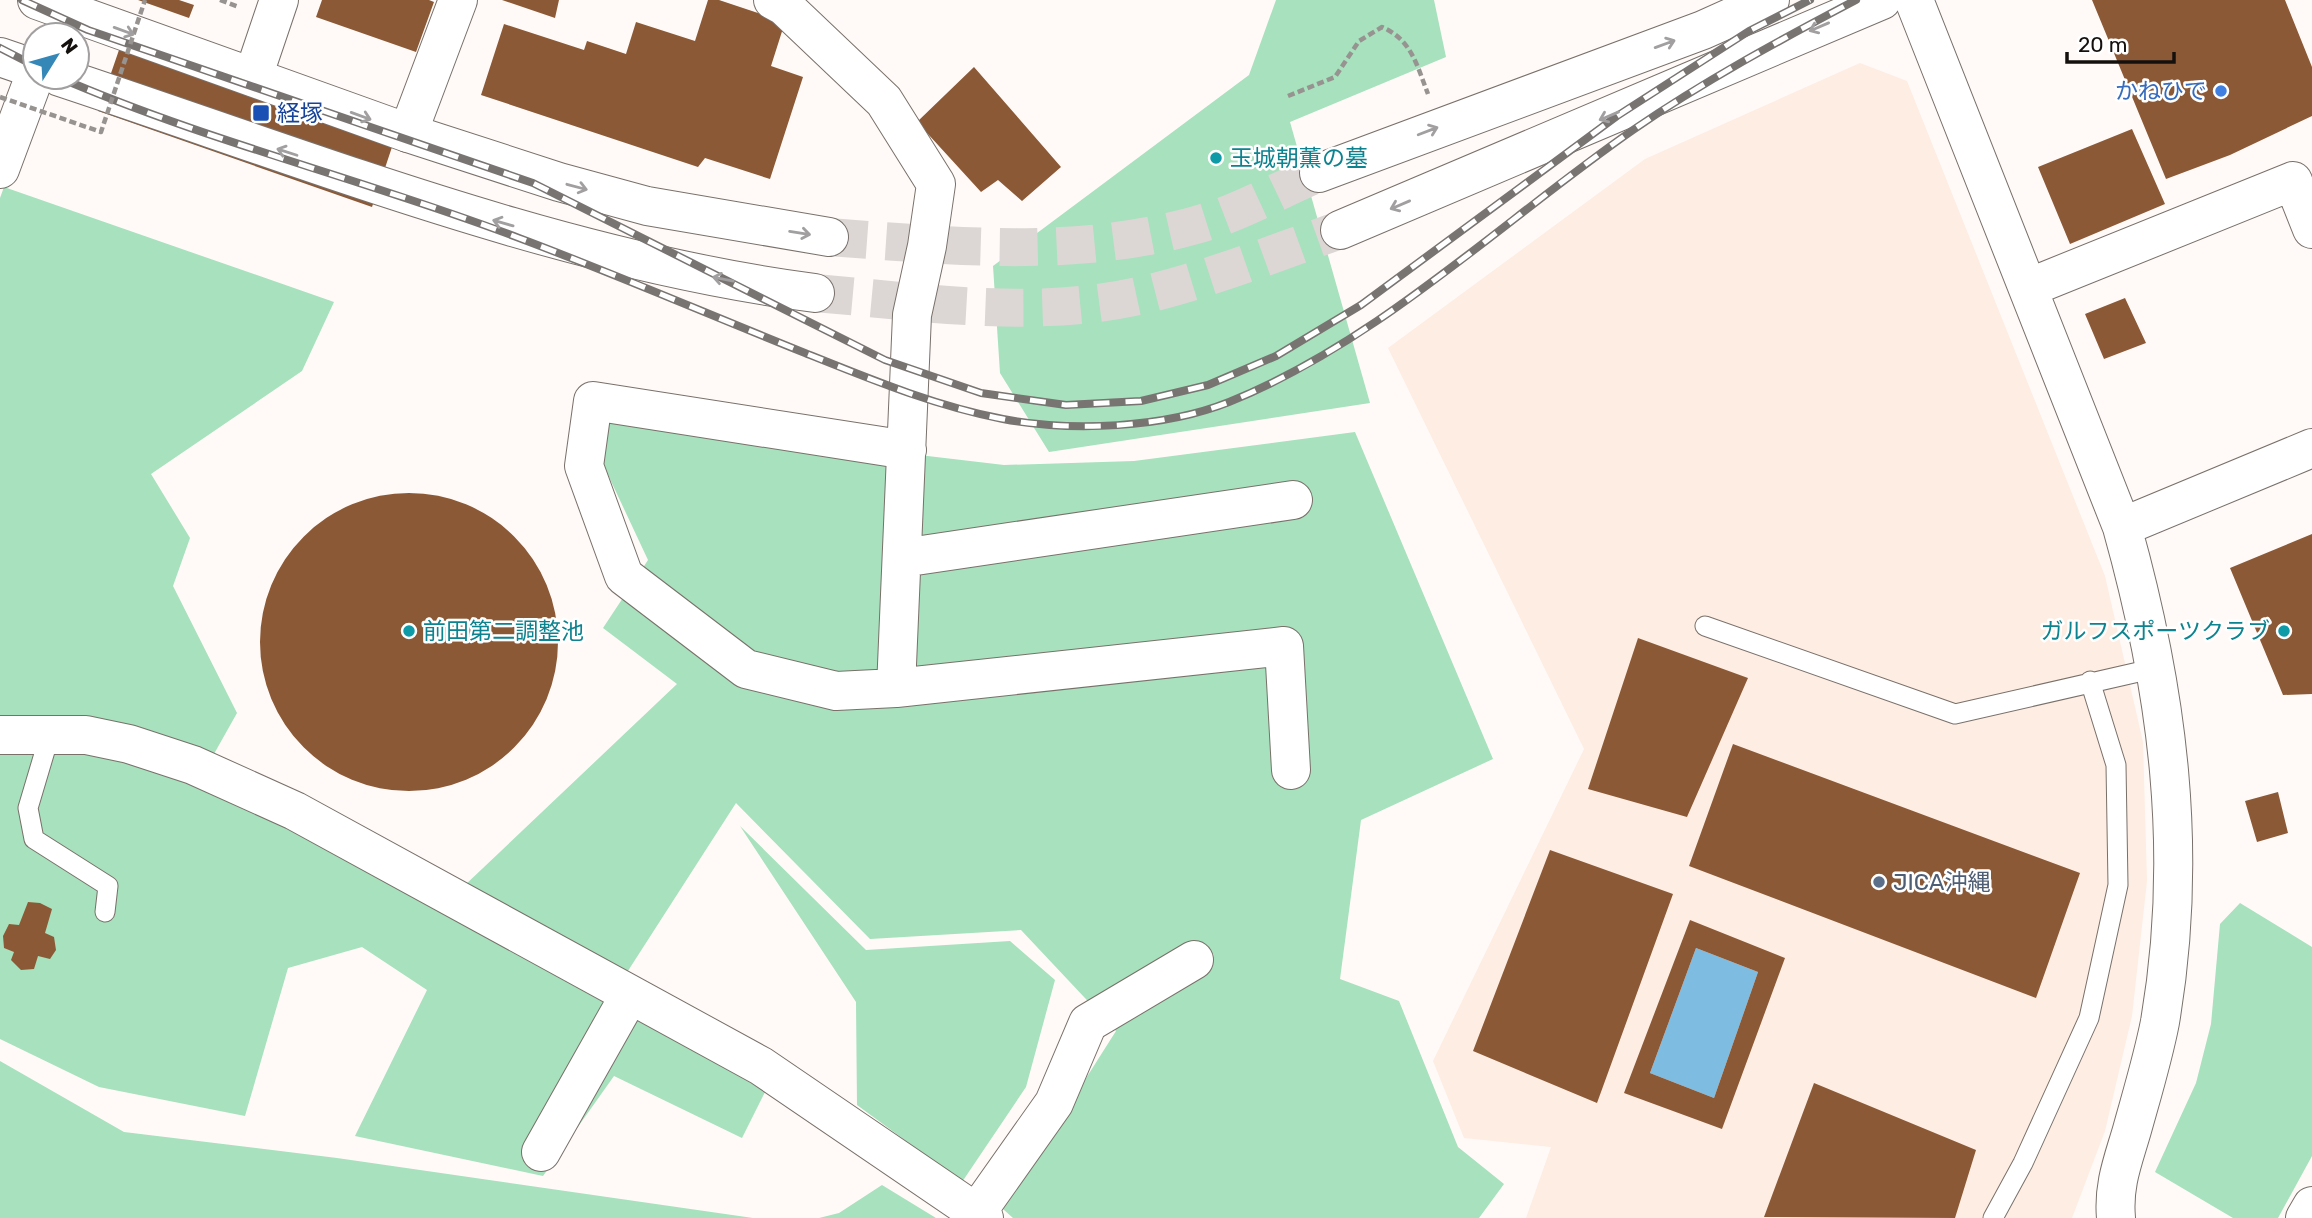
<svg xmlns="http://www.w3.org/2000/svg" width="2312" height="1218" font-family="Rubik,'Noto Sans JP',sans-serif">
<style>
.commercial{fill:#feede2}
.green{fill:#a7e1bd}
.water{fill:#7fbce2}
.building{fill:#8c5936;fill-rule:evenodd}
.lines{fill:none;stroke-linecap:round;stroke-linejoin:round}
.secondary-tunnel{stroke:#dcd7d4;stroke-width:38;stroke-dasharray:38 19;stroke-linecap:butt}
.lane-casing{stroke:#79706a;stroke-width:21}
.street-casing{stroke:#79706a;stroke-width:40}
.secondary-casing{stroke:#79706a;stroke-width:40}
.path{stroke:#979390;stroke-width:4.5;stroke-dasharray:7 3.5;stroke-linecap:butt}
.lane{stroke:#fff;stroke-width:19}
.street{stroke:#fff;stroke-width:38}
.secondary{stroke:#fff;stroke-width:38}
.rail-casing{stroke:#787472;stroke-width:8}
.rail{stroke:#fff;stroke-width:5;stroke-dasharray:16;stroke-linecap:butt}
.path-bridge{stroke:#979390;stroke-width:4.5;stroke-dasharray:7 3.5;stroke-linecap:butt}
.oneway{stroke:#a19f9f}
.shop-dot{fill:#3f7fe0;stroke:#fff;stroke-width:2.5}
.transit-dot{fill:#1a4fb4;stroke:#fff;stroke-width:2.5}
.culture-dot{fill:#0f9aa8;stroke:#fff;stroke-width:2.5}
.service-dot{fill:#5c6f8a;stroke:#fff;stroke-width:2.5}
.labels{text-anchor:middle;stroke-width:5;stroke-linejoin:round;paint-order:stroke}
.shop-label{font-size:23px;fill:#366cbe;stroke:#fff;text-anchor:end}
.transit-label{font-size:23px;fill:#164399;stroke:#fff;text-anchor:start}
.culture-label{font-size:23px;fill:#0d838f;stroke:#fff;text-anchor:start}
.service-label{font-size:23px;fill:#4e5e75;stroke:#fff;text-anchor:start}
</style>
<rect width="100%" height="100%" fill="#fffaf7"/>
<path class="commercial" d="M 1860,63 L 1907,81 L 2105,576 L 2143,742 L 2147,881 L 2132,1016 L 2105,1131 L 2072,1218 L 1526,1218 L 1551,1147 L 1464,1138 L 1433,1061 L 1584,749 L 1388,348 L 1645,159 Z"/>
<path class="green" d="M 1276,0 L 1434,0 L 1446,57 L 1290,122 L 1370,403 L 1049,452 L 1000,373 L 993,266 L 1249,75 Z
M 4,187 L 334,302 L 302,371 L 151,474 L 190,538 L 173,586 L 237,713 L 210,761 L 464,886 L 677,684 L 603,628 L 648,560 L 595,447 L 612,419 L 1004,465 L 1134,461 L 1355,432 L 1493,759 L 1361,820 L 1340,979 L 1399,1001 L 1458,1147 L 1504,1184 L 1479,1218 L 1013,1218 L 1003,1209 L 1116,1031 L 1021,930 L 870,939 L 736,803 L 606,1005 L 768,1086 L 742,1138 L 614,1076 L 543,1176 L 355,1136 L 427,990 L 362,947 L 288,968 L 245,1116 L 99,1087 L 0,1039 L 0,198 Z
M 740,826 L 866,950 L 1010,941 L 1055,980 L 1026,1087 L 962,1182 L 857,1105 L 856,1002 Z
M 2240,903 L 2312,947 L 2312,1156 L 2278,1218 L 2233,1218 L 2155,1172 L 2196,1083 L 2211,1024 L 2220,924 Z
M 0,1061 L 124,1132 L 337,1158 L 753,1218 L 0,1218 Z
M 882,1185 L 936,1218 L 819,1218 L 839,1213 Z"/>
<path class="water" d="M 1696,948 L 1758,972 L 1714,1098 L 1650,1073 Z"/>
<path class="building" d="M 138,0 L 179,0 L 194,5 L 189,18 Z
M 322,0 L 429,0 L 434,2 L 416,52 L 316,17 Z
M 502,0 L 559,0 L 555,18 Z
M 708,0 L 719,0 L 785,22 L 771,66 L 803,77 L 770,179 L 705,158 L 698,167 L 481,95 L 504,24 L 584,50 L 587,41 L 626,54 L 636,22 L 695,41 Z
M 2092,0 L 2285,0 L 2312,67 L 2312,116 L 2230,155 L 2166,179 Z
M 130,18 L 402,117 L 372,207 L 98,111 Z
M 974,67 L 1061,167 L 1022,201 L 998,180 L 981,192 L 917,122 Z
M 2132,129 L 2165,204 L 2070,244 L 2038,167 Z
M 2125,298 L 2146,343 L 2104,359 L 2085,314 Z
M260 642a149 149 0 1 1 298 0a149 149 0 1 1-298 0Z
M 2312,534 L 2312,694 L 2283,695 L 2230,568 Z
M 1638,638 L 1748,678 L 1687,817 L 1588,789 Z
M 1733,744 L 2080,873 L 2036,998 L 1689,866 Z
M 2278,792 L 2288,833 L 2257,842 L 2245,801 Z
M 1550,850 L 1673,894 L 1597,1103 L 1473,1051 Z
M 28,902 L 40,903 L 52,909 L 45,933 L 54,937 L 56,950 L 50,959 L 38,956 L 34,969 L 21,970 L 11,960 L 14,952 L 4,948 L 3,936 L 9,924 L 19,925 Z
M 1690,920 L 1785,958 L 1722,1129 L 1624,1093 ZM 1696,948 L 1758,972 L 1714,1098 L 1650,1073 Z
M 1814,1083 L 1976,1150 L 1955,1218 L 1764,1217 Z"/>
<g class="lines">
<path class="secondary-tunnel" d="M 829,237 C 954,246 1074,259 1196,225 C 1237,214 1279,190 1319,173
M 815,293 C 923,302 1035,320 1143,295 C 1210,279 1275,253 1340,230"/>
<defs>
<path id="lane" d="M 1705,626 L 1955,714 L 2156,668
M 50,734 L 28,808 L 34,839 L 108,886 L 105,912
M 1993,1218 L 2023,1163 L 2089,1018 L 2118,885 L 2116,765 L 2090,681"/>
<path id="street" d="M 773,0 L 784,6 L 884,101 L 936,184 L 927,246 L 912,315 L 896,688
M 1914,0 L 2122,527 C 2168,691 2189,852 2160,1022 C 2153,1058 2142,1094 2132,1130 C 2123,1161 2113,1185 2116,1218
M 253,77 L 279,0
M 408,133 L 458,0
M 0,169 L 35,75
M 2028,288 L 2293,181 L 2312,229
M 907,450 L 593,401 L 584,466 L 624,576 L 746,669 L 836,691 L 896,688 L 1284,646 L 1291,770
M 2122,527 L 2312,448
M 902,558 L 1293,500
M 0,735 L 86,735 L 129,744 L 193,765 L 295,811 L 761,1066 L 984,1218
M 541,1152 L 629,996
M 977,1212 L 1054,1103 L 1088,1023 L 1194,960
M 2305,1218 L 2312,1206"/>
<path id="secondary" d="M 37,0 L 408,133 L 559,182 L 647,206 L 829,237
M 0,57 L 35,69
M 60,77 C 305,158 559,260 815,293
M 1319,173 L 1703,30 L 1770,0
M 1340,230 L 1882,0"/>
</defs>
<use href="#lane" class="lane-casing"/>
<use href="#street" class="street-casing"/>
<use href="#secondary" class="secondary-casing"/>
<path class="path" d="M 220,0 L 239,7
M 1288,96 L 1335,77 L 1359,41 L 1382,27 C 1412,40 1417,66 1428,94"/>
<use href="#lane" class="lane"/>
<use href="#street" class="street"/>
<use href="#secondary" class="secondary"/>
<defs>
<path id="rail" d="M 22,0 L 88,30 L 533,183 L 885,360 L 981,393 L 1066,405 L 1141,401 L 1208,385 L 1276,356 L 1361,305 L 1617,116 L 1749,31 L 1810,0
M 0,48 L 35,66
M 58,77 C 208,142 367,180 519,238 C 615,274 710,315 805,353 C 870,379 935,406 1003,419 C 1072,432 1164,428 1229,402 C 1378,342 1502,221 1633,130 C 1704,81 1780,40 1856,0"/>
</defs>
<use href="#rail" class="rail-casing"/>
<use href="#rail" class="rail"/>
<path class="path-bridge" d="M 0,97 L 101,132 L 145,0"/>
</g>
<defs><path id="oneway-shaft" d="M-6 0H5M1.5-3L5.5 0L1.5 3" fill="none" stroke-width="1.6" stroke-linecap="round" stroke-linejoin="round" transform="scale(1.75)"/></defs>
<g class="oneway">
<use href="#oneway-shaft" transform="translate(1819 27) rotate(157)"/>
<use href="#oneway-shaft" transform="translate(124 31) rotate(20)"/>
<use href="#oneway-shaft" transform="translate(1665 44) rotate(-20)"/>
<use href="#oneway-shaft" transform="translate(361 116) rotate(20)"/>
<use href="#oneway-shaft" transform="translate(1609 116) rotate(157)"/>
<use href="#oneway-shaft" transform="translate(1428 131) rotate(-21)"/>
<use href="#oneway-shaft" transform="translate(287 152) rotate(-162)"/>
<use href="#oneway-shaft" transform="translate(577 187) rotate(15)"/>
<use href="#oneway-shaft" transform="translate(1400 205) rotate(157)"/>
<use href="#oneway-shaft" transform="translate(503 223) rotate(-164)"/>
<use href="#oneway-shaft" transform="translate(800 233) rotate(9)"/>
<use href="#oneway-shaft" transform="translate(723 279) rotate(-169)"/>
</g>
<circle class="shop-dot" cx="2221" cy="91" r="7"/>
<rect class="transit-dot" x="252" y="104" width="18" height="18" rx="3.5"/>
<g class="culture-dot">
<circle cx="1216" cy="158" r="7"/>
<circle cx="409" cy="631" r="7"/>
<circle cx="2284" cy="631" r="7"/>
</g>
<circle class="service-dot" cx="1879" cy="882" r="7"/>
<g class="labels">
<g class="shop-label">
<text x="2207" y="99">かねひで</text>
</g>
<g class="transit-label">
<text x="277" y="121">経塚</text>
</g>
<g class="culture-label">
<text x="1230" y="166">玉城朝薫の墓</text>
<text x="423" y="639">前田第二調整池</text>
<text x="2270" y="639" text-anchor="end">ガルフスポーツクラブ</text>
</g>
<g class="service-label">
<text x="1893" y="890">JICA沖縄</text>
</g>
</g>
<g transform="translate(56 56) rotate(53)"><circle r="33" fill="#ffffff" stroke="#a19f9f" stroke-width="2"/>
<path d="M0-5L12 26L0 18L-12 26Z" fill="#3487b7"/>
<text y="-10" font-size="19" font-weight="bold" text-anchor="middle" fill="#14100e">N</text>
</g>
<path d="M2067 52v10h107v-10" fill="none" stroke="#14100e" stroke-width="3.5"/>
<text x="2078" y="52" font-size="21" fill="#14100e" stroke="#ffffff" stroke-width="5" paint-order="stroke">20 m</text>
</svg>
